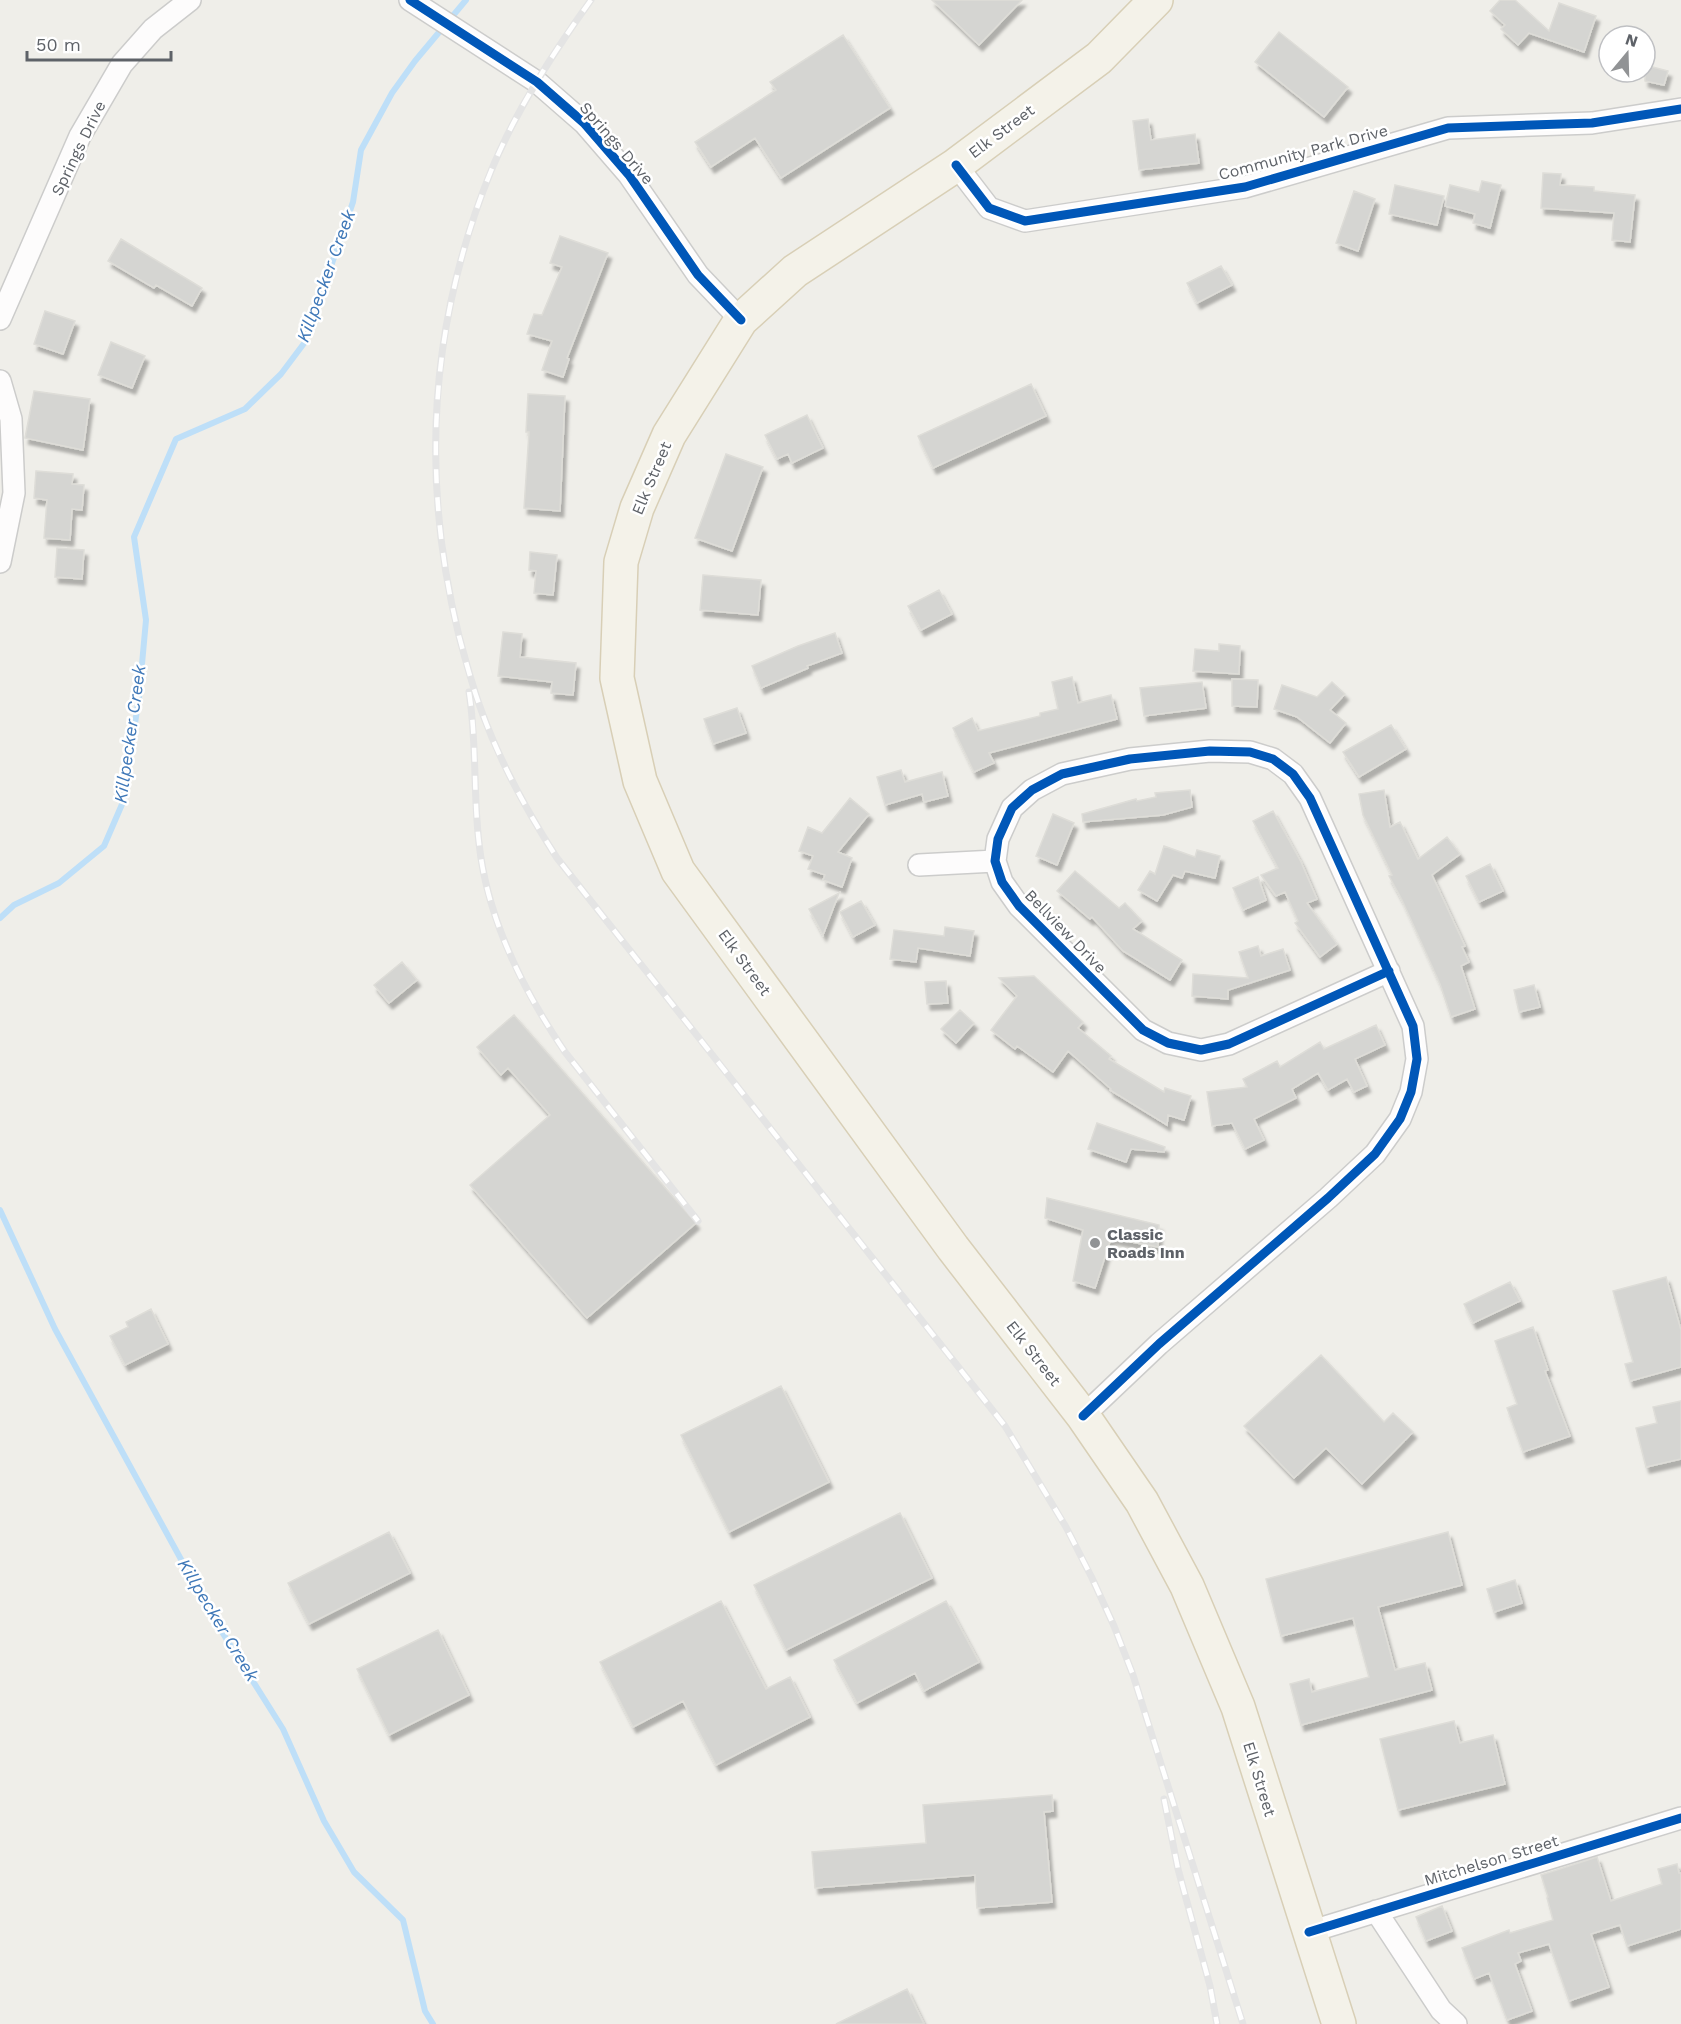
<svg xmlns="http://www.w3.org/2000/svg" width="1681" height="2024" font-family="'Work Sans',sans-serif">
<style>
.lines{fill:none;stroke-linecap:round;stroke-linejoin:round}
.stream{stroke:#bedff8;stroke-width:6}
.building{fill:#d5d5d2;stroke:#deddd8;stroke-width:1.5;filter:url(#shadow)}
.minor-casing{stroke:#cccccb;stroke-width:24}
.primary-casing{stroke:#d8cfb6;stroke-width:36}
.minor{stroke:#fdfcfc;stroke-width:21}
.primary{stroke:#f4f2e9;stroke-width:33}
.rail-casing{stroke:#e4e4e4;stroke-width:7}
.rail{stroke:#fff;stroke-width:4.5;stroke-dasharray:14;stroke-linecap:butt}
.cycleway-casing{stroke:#fff;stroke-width:13}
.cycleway{stroke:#0057b8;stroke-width:9}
.poi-dot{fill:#919395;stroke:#fff;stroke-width:2}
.labels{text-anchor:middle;stroke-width:5;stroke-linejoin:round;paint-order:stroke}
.street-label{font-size:16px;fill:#5e6268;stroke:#fff}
.poi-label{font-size:16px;font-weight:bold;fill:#5e6268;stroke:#fff;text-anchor:start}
.water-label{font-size:18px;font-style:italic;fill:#3f78b8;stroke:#fff}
</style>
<defs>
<filter id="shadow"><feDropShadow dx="3.5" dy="6" stdDeviation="1.5" flood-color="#0004"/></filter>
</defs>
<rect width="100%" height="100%" fill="#efeee9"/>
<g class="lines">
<path class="stream" d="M 0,918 L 14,905 L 59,883 L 104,846 L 123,802 L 139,697 L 146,620 L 134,537 L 176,439 L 245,409 L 281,374 L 305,342 L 353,202 L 361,150 L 392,93 L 415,61 L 466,0
M 0,1210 L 55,1329 L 212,1616 L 283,1729 L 324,1821 L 354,1872 L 403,1920 L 425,2011 L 433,2024"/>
</g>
<path class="building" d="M 932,0 L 1022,0 L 979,45 Z
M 1500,0 L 1515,0 L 1549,31 L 1559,3 L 1596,16 L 1584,52 L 1529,33 L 1518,45 L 1501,29 L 1505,25 L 1490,11 Z
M 1279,32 L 1348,87 L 1324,117 L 1255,62 Z
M 843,35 L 890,108 L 781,178 L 755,138 L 711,167 L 695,142 L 776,90 L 770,82 Z
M 1645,65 L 1668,71 L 1664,85 L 1645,81 Z
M 1148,119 L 1151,140 L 1195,134 L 1199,163 L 1139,170 L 1133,121 Z
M 1543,173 L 1561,174 L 1560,185 L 1594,187 L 1594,191 L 1635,195 L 1630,242 L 1612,240 L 1614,213 L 1541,208 Z
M 1482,181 L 1501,185 L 1490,228 L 1473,223 L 1475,214 L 1445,206 L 1450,185 L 1479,192 Z
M 1395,185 L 1444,196 L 1437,225 L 1389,214 Z
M 1354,191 L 1375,199 L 1358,251 L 1336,243 Z
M 560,236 L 608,253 L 567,358 L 569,359 L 563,377 L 542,370 L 552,341 L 527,334 L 534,314 L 542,315 L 562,267 L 550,263 Z
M 121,239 L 202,288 L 192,306 L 156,285 L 154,288 L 108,261 Z
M 1221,266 L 1232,285 L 1197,303 L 1187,283 Z
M 45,311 L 75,321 L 63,354 L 34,344 Z
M 111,342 L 145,356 L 132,388 L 98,375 Z
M 1031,384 L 1046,416 L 933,468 L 918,436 Z
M 34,391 L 90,399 L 83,450 L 25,438 Z
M 528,394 L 565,396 L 560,511 L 524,508 L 529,432 L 526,432 Z
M 807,415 L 823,448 L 792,463 L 788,454 L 777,459 L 765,435 Z
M 726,454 L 763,467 L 732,551 L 695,538 Z
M 36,471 L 73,474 L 72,484 L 84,485 L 82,510 L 72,509 L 70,540 L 44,538 L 47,500 L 34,498 Z
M 57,548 L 84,550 L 82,579 L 55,577 Z
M 530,552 L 557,555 L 553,595 L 534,593 L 536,571 L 529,570 Z
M 703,575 L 761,580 L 758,615 L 700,610 Z
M 939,590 L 952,614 L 921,630 L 908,606 Z
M 503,632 L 522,634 L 520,657 L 576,663 L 573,695 L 551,693 L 552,682 L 498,676 Z
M 835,633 L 842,653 L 807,666 L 808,668 L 761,688 L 752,666 L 798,646 Z
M 1219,644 L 1240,646 L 1239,674 L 1193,671 L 1195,649 L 1219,651 Z
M 1072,677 L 1078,703 L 1111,695 L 1117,719 L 989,753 L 994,763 L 974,772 L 953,728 L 972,718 L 978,731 L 1040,716 L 1040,713 L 1058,709 L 1052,682 Z
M 1232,679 L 1258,680 L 1257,707 L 1232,706 Z
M 1202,682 L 1206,708 L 1144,716 L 1140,688 Z
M 1332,682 L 1345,694 L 1330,710 L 1346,723 L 1330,743 L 1297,717 L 1274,709 L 1282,685 L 1317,697 Z
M 737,708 L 746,733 L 713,744 L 704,719 Z
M 1391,725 L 1406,749 L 1359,777 L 1343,752 Z
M 901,770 L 905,782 L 942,772 L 948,796 L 924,802 L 922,794 L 885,805 L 877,777 Z
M 1190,790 L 1192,807 L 1163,815 L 1083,822 L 1082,814 L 1136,799 L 1137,801 L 1156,797 L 1155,793 Z
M 1384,790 L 1390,827 L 1400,822 L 1418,859 L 1447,837 L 1460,854 L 1432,875 L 1465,946 L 1462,947 L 1469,962 L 1461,966 L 1475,1009 L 1451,1017 L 1440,984 L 1402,900 L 1389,876 L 1392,875 L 1363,815 L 1359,794 Z
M 850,798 L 869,814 L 838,852 L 852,858 L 842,887 L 823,880 L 825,875 L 808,869 L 813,856 L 799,851 L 808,827 L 822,833 Z
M 1273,811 L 1301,862 L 1317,899 L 1307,903 L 1337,944 L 1320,957 L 1295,923 L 1298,921 L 1285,892 L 1276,896 L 1261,875 L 1278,868 L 1253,821 Z
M 1053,814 L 1074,823 L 1057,865 L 1036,856 Z
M 1164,846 L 1195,857 L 1197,850 L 1220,856 L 1215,878 L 1185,871 L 1182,878 L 1173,875 L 1157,901 L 1138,890 L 1150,871 L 1155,874 Z
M 1490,864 L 1503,891 L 1479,902 L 1466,876 Z
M 1075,871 L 1119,908 L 1125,903 L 1142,921 L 1133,929 L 1182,960 L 1170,980 L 1123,951 L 1092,917 L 1090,919 L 1057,891 Z
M 1258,877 L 1266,900 L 1243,910 L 1233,888 Z
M 839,893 L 823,935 L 809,909 Z
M 861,901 L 875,925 L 853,937 L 840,912 Z
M 945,927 L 974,931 L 970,956 L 918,948 L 916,962 L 890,959 L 894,930 L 944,936 Z
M 1258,946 L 1261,956 L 1283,949 L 1290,970 L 1228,990 L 1228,999 L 1192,996 L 1193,974 L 1248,978 L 1239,952 Z
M 402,962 L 417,980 L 389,1003 L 374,985 Z
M 1034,976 L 1083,1022 L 1078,1028 L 1111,1056 L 1109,1059 L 1164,1092 L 1165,1088 L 1191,1096 L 1184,1120 L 1168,1115 L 1167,1125 L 1110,1090 L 1111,1089 L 1068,1051 L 1053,1072 L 1017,1046 L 1015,1049 L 991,1030 L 1017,996 L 999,978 Z
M 946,981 L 948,1003 L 927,1004 L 925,982 Z
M 1534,985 L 1540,1007 L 1519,1012 L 1514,990 Z
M 960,1010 L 974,1023 L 956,1043 L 941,1029 Z
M 514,1015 L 696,1223 L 587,1318 L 470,1185 L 550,1115 L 508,1068 L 501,1075 L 477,1047 Z
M 1376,1025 L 1385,1045 L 1355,1059 L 1367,1086 L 1354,1092 L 1347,1079 L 1328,1090 L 1318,1073 L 1292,1089 L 1296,1098 L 1254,1119 L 1264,1140 L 1245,1149 L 1232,1123 L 1212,1126 L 1207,1092 L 1247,1087 L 1243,1079 L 1277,1061 L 1280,1067 L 1320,1042 L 1324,1049 Z
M 1097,1123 L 1165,1147 L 1164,1152 L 1131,1149 L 1126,1162 L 1088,1149 Z
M 1047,1198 L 1159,1225 L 1158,1247 L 1111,1238 L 1095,1288 L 1073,1281 L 1083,1230 L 1045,1218 Z
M 1666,1277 L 1681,1330 L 1681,1367 L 1630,1381 L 1625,1364 L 1633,1362 L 1613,1291 Z
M 1510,1282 L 1520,1301 L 1473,1323 L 1464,1304 Z
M 151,1309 L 168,1344 L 125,1365 L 110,1336 L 128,1327 L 126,1322 Z
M 1533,1327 L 1548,1370 L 1545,1371 L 1570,1436 L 1523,1452 L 1507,1408 L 1517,1404 L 1495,1341 Z
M 1321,1355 L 1384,1422 L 1393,1413 L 1413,1432 L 1362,1484 L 1326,1448 L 1294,1478 L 1244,1426 Z
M 781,1386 L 829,1482 L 729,1532 L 681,1435 Z
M 1681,1401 L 1681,1459 L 1646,1467 L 1636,1428 L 1657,1423 L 1653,1407 Z
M 900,1513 L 932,1578 L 786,1650 L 754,1585 Z
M 389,1532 L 410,1573 L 309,1624 L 288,1583 Z
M 1448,1532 L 1462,1585 L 1378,1607 L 1395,1670 L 1425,1663 L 1432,1690 L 1301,1725 L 1290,1684 L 1309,1679 L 1312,1692 L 1369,1677 L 1353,1618 L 1281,1636 L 1266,1579 Z
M 1515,1580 L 1522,1603 L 1494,1612 L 1487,1589 Z
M 721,1601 L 766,1689 L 790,1677 L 810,1717 L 716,1765 L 683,1701 L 633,1727 L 600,1662 Z
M 946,1601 L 979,1662 L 924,1691 L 915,1673 L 857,1703 L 834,1660 Z
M 438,1630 L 469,1695 L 389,1735 L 357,1669 Z
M 1454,1721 L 1460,1743 L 1493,1735 L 1505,1784 L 1398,1810 L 1380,1739 Z
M 1052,1795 L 1053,1811 L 1044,1812 L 1052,1902 L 977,1908 L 975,1875 L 815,1888 L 812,1852 L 926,1843 L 923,1805 Z
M 1597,1857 L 1611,1901 L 1662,1884 L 1658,1869 L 1677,1864 L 1679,1873 L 1681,1873 L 1681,1929 L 1627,1946 L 1620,1925 L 1591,1934 L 1609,1987 L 1569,2001 L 1549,1944 L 1518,1953 L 1521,1961 L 1515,1964 L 1532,2011 L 1507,2020 L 1489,1973 L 1474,1979 L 1462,1948 L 1509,1930 L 1510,1933 L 1553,1920 L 1547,1898 L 1548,1897 L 1541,1875 Z
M 1442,1906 L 1452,1931 L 1426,1941 L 1416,1917 Z
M 907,1989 L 924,2024 L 836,2024 Z"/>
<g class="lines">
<defs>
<path id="minor" d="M 410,0 L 537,82 L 584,123 L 629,175 L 698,275 L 741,320
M 956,165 L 989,208 L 1025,221 L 1245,187 L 1448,128 L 1592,123 L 1681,109
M 0,319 L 80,136 L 122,64 L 153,29 L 190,0
M 0,381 L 11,419 L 14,493 L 0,562
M 919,865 L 995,861
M 1083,1416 L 1159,1344 L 1328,1198 L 1375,1154 L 1400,1119 L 1411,1092 L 1417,1059 L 1413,1026 L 1310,798 L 1293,774 L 1273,759 L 1250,752 L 1210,751 L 1130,759 L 1062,774 L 1032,790 L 1012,808 L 998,839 L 995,861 L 1002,882 L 1019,906 L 1143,1030 L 1168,1043 L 1201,1050 L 1229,1044 L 1389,971
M 1376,1911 L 1441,2010 L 1456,2024
M 1309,1932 L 1681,1818"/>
<path id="primary" d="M 1156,0 L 1099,58 L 956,165 L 795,271 L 741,320 L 669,435 L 637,508 L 621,562 L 617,678 L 640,781 L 678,871 L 953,1248 L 1083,1416 L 1142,1502 L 1187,1586 L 1238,1707 L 1339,2024"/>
</defs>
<use href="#minor" class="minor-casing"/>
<use href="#primary" class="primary-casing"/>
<use href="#minor" class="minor"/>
<use href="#primary" class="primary"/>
<defs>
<path id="rail" d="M 591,0 C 553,53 516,110 491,171 C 430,321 420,478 459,636 C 466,662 473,689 483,715 C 502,766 528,813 557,858 L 1005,1426 L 1066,1527 L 1092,1578 L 1114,1626 L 1133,1675 L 1243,2024
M 469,692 C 477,742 473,793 479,843 C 487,919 523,990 565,1052 L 698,1221
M 1164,1799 L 1178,1869 L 1210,1986 L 1217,2024"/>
</defs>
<use href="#rail" class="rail-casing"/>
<use href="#rail" class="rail"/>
<defs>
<path id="cycleway" d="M 410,0 L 537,82 L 584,123 L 629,175 L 698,275 L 741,320
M 956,165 L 989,208 L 1025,221 L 1245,187 L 1448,128 L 1592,123 L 1681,109
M 1083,1416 L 1159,1344 L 1328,1198 L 1375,1154 L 1400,1119 L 1411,1092 L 1417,1059 L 1413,1026 L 1310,798 L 1293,774 L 1273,759 L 1250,752 L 1210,751 L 1130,759 L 1062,774 L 1032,790 L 1012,808 L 998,839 L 995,861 L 1002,882 L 1019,906 L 1143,1030 L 1168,1043 L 1201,1050 L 1229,1044 L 1389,971
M 1309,1932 L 1681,1818"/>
</defs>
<use href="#cycleway" class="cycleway-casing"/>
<use href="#cycleway" class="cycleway"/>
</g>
<circle class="poi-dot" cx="1095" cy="1243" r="6"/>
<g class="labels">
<g class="street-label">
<text transform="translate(1001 131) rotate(-37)" y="6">Elk Street</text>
<text transform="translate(617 143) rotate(49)" y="6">Springs Drive</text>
<text transform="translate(78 148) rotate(-64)" y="6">Springs Drive</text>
<text transform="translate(1303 152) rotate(-15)" y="6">Community Park Drive</text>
<text transform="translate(651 478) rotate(-67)" y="6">Elk Street</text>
<text transform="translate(1066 931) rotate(46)" y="6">Bellview Drive</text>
<text transform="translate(745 962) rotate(54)" y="6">Elk Street</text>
<text transform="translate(1034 1353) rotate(52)" y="6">Elk Street</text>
<text transform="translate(1260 1779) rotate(73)" y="6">Elk Street</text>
<text transform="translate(1491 1860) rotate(-17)" y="6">Mitchelson Street</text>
</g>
<g class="poi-label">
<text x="1107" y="1240">Classic<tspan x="1107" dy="18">Roads Inn</tspan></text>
</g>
<g class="water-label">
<text transform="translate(326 276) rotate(-70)" y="6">Killpecker Creek</text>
<text transform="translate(130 734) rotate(-82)" y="6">Killpecker Creek</text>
<text transform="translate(218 1620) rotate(59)" y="6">Killpecker Creek</text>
</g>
</g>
<g transform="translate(1627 54) rotate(19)"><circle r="28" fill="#ffffff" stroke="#bfc0c3" stroke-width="1.5"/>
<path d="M0-4.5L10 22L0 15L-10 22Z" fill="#919395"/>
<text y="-9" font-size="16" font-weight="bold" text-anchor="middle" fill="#5e6268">N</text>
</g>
<path d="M27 51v9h144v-9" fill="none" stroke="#5e6268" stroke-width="3"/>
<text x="36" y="51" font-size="18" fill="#5e6268" stroke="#ffffff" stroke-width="4.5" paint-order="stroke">50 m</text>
</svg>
